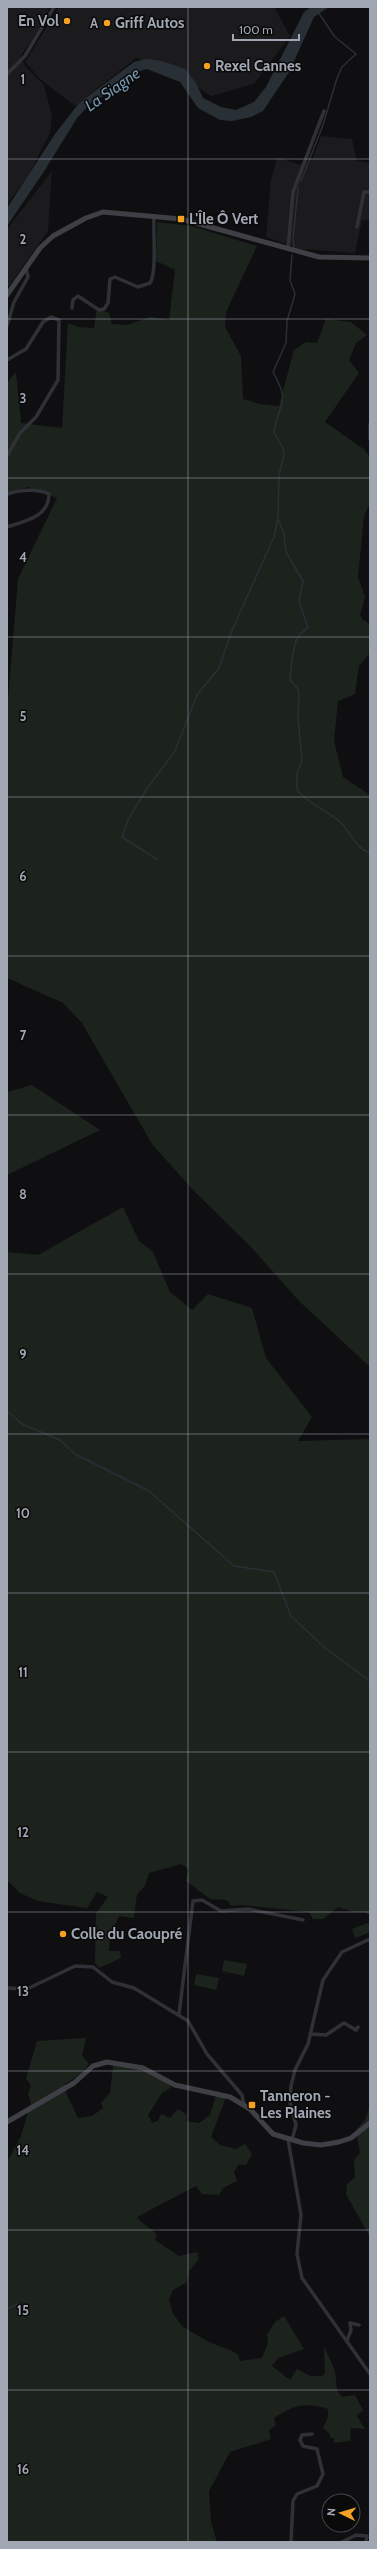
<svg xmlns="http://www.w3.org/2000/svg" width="377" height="2549" font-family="Cabin,sans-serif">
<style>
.built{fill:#1b1b1e}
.green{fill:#1c231c}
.water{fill:#283036}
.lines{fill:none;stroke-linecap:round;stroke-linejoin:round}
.stream{stroke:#283036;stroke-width:1.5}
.street{stroke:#303136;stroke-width:3.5}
.secondary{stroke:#3e4046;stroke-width:5}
.grid{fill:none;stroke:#a0a6b2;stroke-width:1;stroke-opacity:0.55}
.poi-dot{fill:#f4a123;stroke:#0a0a0b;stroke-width:1.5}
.labels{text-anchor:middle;stroke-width:3;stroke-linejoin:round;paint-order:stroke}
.poi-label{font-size:15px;font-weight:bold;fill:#a0a6b2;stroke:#0a0a0b;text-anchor:start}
.water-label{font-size:16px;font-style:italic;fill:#7597af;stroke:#0a0a0b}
.grid-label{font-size:13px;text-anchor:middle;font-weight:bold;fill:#a0a6b2;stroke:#0a0a0b;stroke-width:3;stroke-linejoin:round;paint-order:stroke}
</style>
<rect width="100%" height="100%" fill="#0f0f11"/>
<path class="built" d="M 7,7 L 50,7 L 32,41 L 21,55 L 25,66 L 44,85 L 52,116 L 50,133 L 28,176 L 7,204 Z
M 59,7 L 274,7 L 290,36 L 254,84 L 211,96 L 177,73 L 136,58 L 75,106 L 40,79 L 25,62 Z
M 321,136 L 352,139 L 357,161 L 370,163 L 370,220 L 362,220 L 355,253 L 300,249 L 266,237 L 271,180 L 277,157 L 300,165 L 313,158 Z
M 52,171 L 48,231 L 7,289 L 7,229 Z"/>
<path class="green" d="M 157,222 L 191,226 L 257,246 L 226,312 L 225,327 L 241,356 L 243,399 L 260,404 L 279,406 L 294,350 L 306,342 L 317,343 L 326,319 L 351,322 L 367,335 L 356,343 L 349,360 L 359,373 L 325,422 L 365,450 L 370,458 L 370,503 L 364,516 L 358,577 L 365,597 L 360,615 L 363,620 L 370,624 L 370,653 L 359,666 L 355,694 L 338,701 L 334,741 L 343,777 L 370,795 L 370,1367 L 299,1301 L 251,1247 L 192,1189 L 152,1144 L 82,1023 L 63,1003 L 7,978 L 7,710 L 18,579 L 57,498 L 28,487 L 7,495 L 7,383 L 16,372 L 21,423 L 62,428 L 68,323 L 78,327 L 94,328 L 97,308 L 109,313 L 112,324 L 127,325 L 151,317 L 169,320 L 175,270 L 156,261 Z
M 32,1085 L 100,1130 L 7,1175 L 7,1092 Z
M 123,1207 L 139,1241 L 153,1252 L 170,1292 L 192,1310 L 208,1294 L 252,1308 L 266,1358 L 312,1417 L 298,1441 L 370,1439 L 370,1915 L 365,1912 L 353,1912 L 338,1907 L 323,1919 L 313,1919 L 309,1912 L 243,1905 L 231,1906 L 227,1900 L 210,1899 L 186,1881 L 189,1869 L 181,1864 L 149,1873 L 145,1886 L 137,1894 L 134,1918 L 119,1916 L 110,1937 L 109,1951 L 120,1951 L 121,1958 L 99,1968 L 95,1963 L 96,1913 L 108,1897 L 97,1892 L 87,1908 L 38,1901 L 20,1893 L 7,1880 L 7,1252 L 38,1255 Z
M 370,1922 L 370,1932 L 355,1938 L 352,1929 Z
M 224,1960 L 247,1964 L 244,1976 L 222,1971 Z
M 196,1974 L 219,1978 L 216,1990 L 194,1985 Z
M 86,2038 L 82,2055 L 89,2064 L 81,2074 L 65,2084 L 67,2095 L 78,2118 L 92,2116 L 103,2108 L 101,2103 L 110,2093 L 113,2066 C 133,2067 156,2073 172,2087 L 162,2093 L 148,2115 L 152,2123 L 158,2121 L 161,2114 L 170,2118 L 178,2109 L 187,2115 L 186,2121 L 199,2123 L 210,2115 L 216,2096 L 226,2097 L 211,2137 L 220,2145 L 236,2149 L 245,2144 L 252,2154 L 246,2165 L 239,2164 L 234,2172 L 237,2181 L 223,2188 L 219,2195 L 202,2194 L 196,2186 L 137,2217 C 143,2225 151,2228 157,2235 L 155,2240 L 179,2256 L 197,2252 L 199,2259 L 189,2271 L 186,2283 L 173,2290 L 169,2300 L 173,2314 L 183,2327 L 209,2342 L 232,2351 L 238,2355 L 240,2361 L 262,2358 L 268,2343 L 267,2335 L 275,2322 L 284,2316 L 304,2349 L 278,2358 L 272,2366 L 290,2380 L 297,2369 L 310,2376 L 322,2376 L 325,2373 L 324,2346 L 335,2371 L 337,2390 L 342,2397 L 355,2395 L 363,2410 L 357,2416 L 365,2429 L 351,2428 L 350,2441 L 334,2443 L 334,2438 L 330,2438 L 330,2434 L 323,2428 L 328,2417 L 328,2409 C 304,2402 294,2405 274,2418 L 276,2425 L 269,2430 L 271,2439 L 230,2452 L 209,2491 L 211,2522 L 217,2542 L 7,2542 L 7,2162 L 21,2136 L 31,2102 L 28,2094 L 31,2086 L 26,2078 L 37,2041 Z
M 370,2106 L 370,2237 L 346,2194 L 347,2184 L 355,2177 L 354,2160 L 360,2153 L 356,2130 L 365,2120 Z"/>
<path class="water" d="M 311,7 L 329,7 L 314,17 L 289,72 L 263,111 L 251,117 L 232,121 L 220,120 L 198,108 L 180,82 L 147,69 L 140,71 L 133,79 L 123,86 L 92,102 L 77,118 L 43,173 L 7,226 L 7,208 L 55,134 L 79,103 L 134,62 L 146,59 L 162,61 L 185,69 L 196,83 L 203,98 L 221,107 L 236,110 L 254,102 L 266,87 L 304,12 Z"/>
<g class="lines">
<path class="stream" d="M 301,181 L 323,125 L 337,78 L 342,67 L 356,54 L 335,37 L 318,12
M 294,247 L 293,239 L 298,188
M 278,518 L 284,534 L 286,552 L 303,581 L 299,601 L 308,627 C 305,631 299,634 297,639 C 294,643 290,673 290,680 L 298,689 L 299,696 L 298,718 L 302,760 L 297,773 L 297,790 C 311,806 325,809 340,822 C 351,832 355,848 370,853
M 158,860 L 122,837 L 128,820 L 146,790 L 175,751 L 197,695 L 219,668 L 232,630 L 274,537 L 278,518 L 279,475 L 284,455 L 283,448 L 274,432 C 279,401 291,404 273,372 L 286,343 L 287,321 L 295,294 L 290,280 L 292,255
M 7,1411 L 22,1424 L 60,1440 L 75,1454 L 149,1491 L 234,1566 L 274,1572 L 291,1616 L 325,1648 L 370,1681
M 7,2309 L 17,2304"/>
<path class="street" d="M 7,74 L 25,56 L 54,7
M 357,227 L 364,192 L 370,192
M 288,249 L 293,192 L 324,111
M 72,308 L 73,300 L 78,296 L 99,310 L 104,309 L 108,303 L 110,279 L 115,277 L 138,287 L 150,283 C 157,273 153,232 154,216
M 7,326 L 14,302 L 28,277 L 26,268
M 7,360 L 26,349 L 43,322 L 51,317 L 59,320 L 58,380 L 36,417 L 20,433 L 7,456
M 370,424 L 370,439
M 7,494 C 19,490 37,488 49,494 C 49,517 25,521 7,527
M 7,1988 L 27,1989 L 75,1966 L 93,1967 L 112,1982 L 134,1988 L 188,2021 L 207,2054 L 242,2095 L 244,2105
M 179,2014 L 193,1901 L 202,1900 L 221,1911 L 248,1909 L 303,1920
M 310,2034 L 326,2035 L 344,2023 L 356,2030 L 358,2027
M 288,2139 L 301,2215 L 297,2254 L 302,2278 L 370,2374
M 292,2140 L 296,2125 L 290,2103 L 291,2086 L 295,2070 L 308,2044 L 323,1980 L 342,1952 L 370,1939
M 347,2341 L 351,2330 L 350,2323 L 359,2325
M 291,2542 L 293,2501 L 297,2494 L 317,2486 L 323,2474 L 317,2449 L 303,2446 L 300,2440 L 302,2435 L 312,2434
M 342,2542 L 356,2535 L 367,2536
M 366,2542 L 367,2536"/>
<path class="secondary" d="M 7,295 L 40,248 L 53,236 L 86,218 L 103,212 L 181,219 L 319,257 L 370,258
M 7,2122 L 74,2083 L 93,2066 L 107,2062 L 143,2068 L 175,2085 L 230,2097 L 250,2109 L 273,2134 L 303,2143 L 321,2145 L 339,2142 L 351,2138 L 370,2123"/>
</g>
<path class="grid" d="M 188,7 L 188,2542M 7,159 L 370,159M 7,319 L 370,319M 7,478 L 370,478M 7,637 L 370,637M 7,797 L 370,797M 7,956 L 370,956M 7,1115 L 370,1115M 7,1274 L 370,1274M 7,1434 L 370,1434M 7,1593 L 370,1593M 7,1752 L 370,1752M 7,1912 L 370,1912M 7,2071 L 370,2071M 7,2230 L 370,2230M 7,2390 L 370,2390"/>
<g class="poi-dot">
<circle cx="67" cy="21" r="4"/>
<circle cx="107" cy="23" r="4"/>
<circle cx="207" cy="66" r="4"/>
<rect x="177" y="215" width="8" height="8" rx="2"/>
<circle cx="63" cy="1934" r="4"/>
<rect x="248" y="2101" width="8" height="8" rx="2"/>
</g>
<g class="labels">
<g class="poi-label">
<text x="59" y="26" text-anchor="end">En Vol</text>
<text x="115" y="28">Griff Autos</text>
<text x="215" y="71">Rexel Cannes</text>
<text x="189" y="224">L'Île Ô Vert</text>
<text x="71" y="1939">Colle du Caoupré</text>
<text x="260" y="2101">Tanneron -<tspan x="260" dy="17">Les Plaines</tspan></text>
</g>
<g class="water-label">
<text transform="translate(112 89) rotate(-35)" y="6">La Siagne</text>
</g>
</g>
<g class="grid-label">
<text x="94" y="28">A</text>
<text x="23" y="84">1</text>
<text x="23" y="244">2</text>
<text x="23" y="403">3</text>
<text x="23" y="562">4</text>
<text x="23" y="721">5</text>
<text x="23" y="881">6</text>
<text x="23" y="1040">7</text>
<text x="23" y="1199">8</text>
<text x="23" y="1359">9</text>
<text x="23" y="1518">10</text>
<text x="23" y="1677">11</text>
<text x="23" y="1837">12</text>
<text x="23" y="1996">13</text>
<text x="23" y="2155">14</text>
<text x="23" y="2315">15</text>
<text x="23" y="2474">16</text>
</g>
<rect width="377" height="2549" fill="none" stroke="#a0a6b2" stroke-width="16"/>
<g transform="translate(341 2513) rotate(275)"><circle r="19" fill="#0a0a0b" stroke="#46484e"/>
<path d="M0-3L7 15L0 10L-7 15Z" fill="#f4a123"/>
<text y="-6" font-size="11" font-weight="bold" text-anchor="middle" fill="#a0a6b2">N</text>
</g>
<path d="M233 34v6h66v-6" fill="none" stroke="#a0a6b2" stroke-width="2"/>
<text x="239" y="34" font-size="12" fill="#a0a6b2" stroke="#0a0a0b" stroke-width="3" paint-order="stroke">100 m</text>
</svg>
